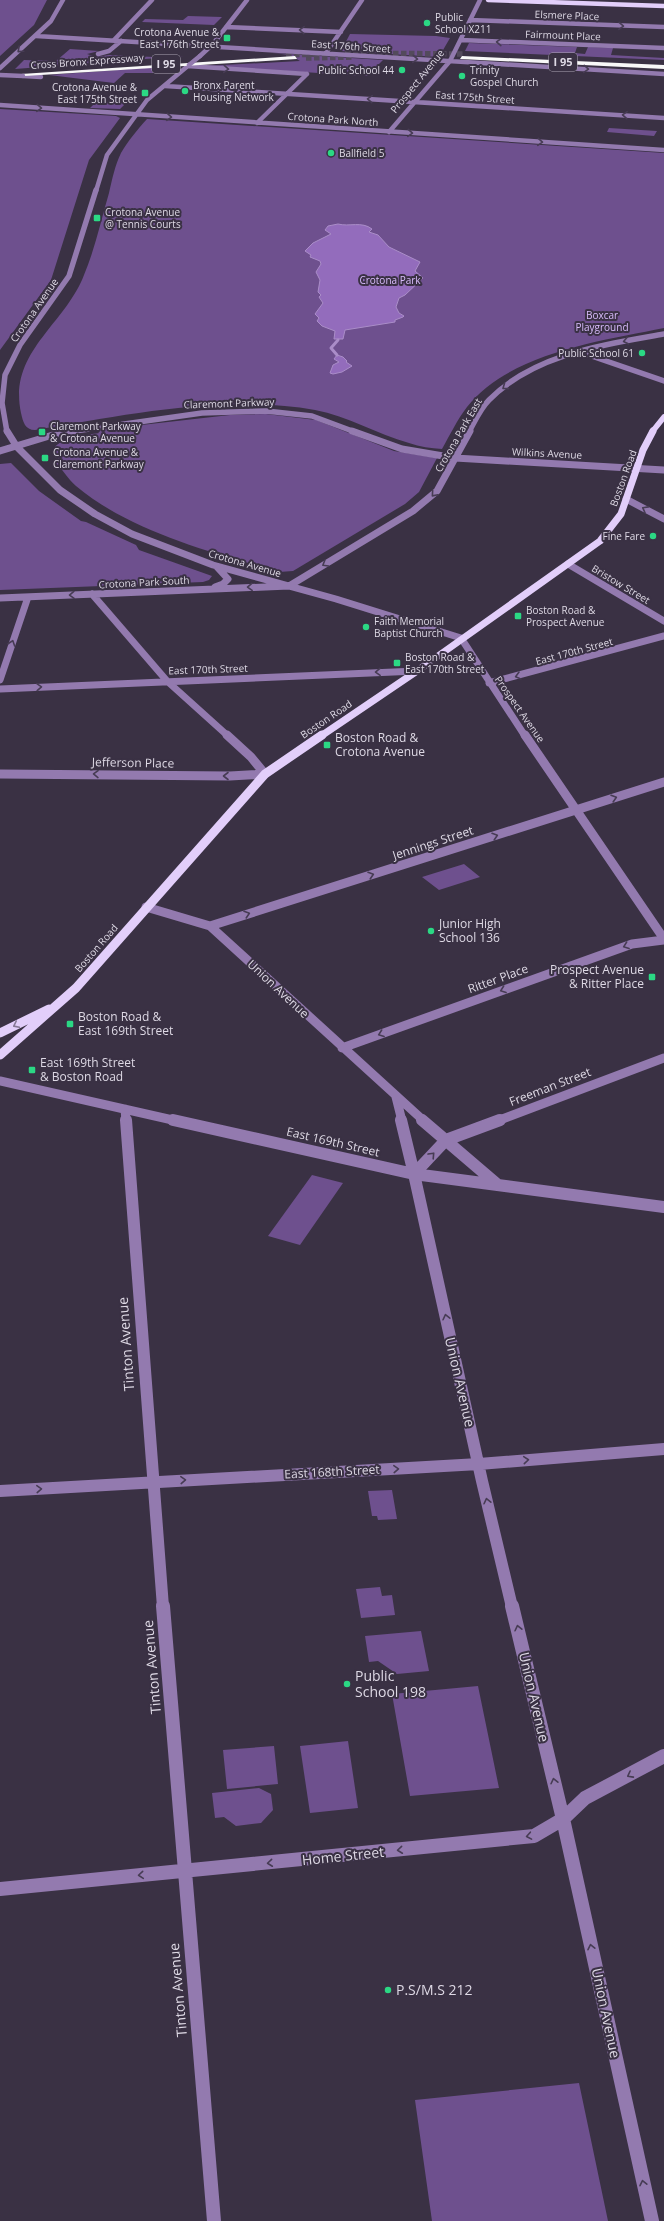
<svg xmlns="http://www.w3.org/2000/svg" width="664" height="2221" font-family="'Open Sans',sans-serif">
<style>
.green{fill:#6e508e}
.water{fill:#936cbc;stroke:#aa8dc8}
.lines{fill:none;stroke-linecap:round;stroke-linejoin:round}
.stream{stroke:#aa8dc8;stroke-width:3}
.highway-tunnel{stroke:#534a5c;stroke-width:5.5;stroke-dasharray:5.5 2.5;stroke-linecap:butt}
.minor-far5{stroke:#937aaf;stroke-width:4.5}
.minor-far4{stroke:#937aaf;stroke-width:5.5}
.minor-far3{stroke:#937aaf;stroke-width:7}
.minor-far2{stroke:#937aaf;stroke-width:9}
.minor-far1{stroke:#937aaf;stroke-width:12}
.minor{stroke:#937aaf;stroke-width:14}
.major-far3{stroke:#e2cefa;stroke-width:4.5}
.major-far2{stroke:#e2cefa;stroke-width:5.5}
.major-far1{stroke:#e2cefa;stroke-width:7}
.major{stroke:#e2cefa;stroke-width:9}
.highway{fill:#f8f8f8;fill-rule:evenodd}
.minor-bridge{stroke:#937aaf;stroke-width:4.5}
.oneway{stroke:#473c54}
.oneway2{stroke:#867896}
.poi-dot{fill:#2bd884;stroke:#3a3144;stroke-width:1.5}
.labels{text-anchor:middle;stroke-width:4;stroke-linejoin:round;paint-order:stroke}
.far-street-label{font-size:10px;fill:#ded9e5;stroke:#3a3144}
.far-poi-label{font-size:10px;fill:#ded9e5;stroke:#3a3144;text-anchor:start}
.far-park-label{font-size:10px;fill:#d8bbfb;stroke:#3a3144}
.shield{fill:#3a3144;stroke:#ada7b5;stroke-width:1}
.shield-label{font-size:11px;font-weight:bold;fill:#ded9e5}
.poi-label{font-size:12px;fill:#ded9e5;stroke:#3a3144;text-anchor:start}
.street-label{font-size:12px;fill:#ded9e5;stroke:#3a3144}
.near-street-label{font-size:14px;fill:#ded9e5;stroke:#3a3144}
.near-poi-label{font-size:14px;fill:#ded9e5;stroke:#3a3144;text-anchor:start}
</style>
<rect width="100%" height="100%" fill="#3a3144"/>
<path class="green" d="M 0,0 L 47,0 L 34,25 L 0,56 Z
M 188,16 L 222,17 L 214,25 L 142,22 L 145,19 L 183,20 Z
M 350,34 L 436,36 L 450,38 L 439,57 L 341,51 Z
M 469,43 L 577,47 L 575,53 L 585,54 L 588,47 L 613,48 L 611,55 L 664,58 L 664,60 L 465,51 Z
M 70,49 L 99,51 L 87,54 L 96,57 L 109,55 L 154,57 L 184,56 L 15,69 L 24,60 L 56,61 Z
M 272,53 L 383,60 L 367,76 L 204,66 L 300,61 L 290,55 Z
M 172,66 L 161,73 L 125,73 L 114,83 L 49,75 Z
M 96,102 L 126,103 L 120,109 L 90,108 Z
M 0,109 L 116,116 L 120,118 L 89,160 L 51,280 L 0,350 Z
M 147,119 L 664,153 L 664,328 C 600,341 510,353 467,407 C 457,420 450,435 442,449 C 431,448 420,447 409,443 C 377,434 348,416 315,410 C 223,394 126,415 35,430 C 25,430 23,422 21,413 C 8,352 65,325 84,275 C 95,249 101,220 109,193 C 112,180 115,165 121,153 C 128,141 138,129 147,119 Z
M 609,128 L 657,131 L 654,136 L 607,132 Z
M 266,414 L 316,420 L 394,451 L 437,458 L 419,492 L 405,504 L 293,571 L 279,572 C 211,552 131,532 76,486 C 68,479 63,470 56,463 L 59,462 L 52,453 C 54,438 87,435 99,433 L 97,430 L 230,415 Z
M 11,463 L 39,491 L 81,521 L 86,522 L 136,545 L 139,550 L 212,576 L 209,580 L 203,582 L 0,590 L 0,464 Z
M 464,864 L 480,877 L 439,890 L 422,877 Z
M 312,1175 L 343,1183 L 300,1245 L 268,1236 Z
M 392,1490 L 397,1519 L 378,1520 L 377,1516 L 372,1516 L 368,1491 Z
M 380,1587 L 382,1596 L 392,1595 L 395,1615 L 361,1618 L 356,1589 Z
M 421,1631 L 429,1671 L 397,1674 L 378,1661 L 369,1662 L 365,1636 Z
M 478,1686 L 499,1788 L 410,1796 L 392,1694 Z
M 348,1741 L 358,1808 L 310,1813 L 300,1746 Z
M 274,1746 L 278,1784 L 227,1789 L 223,1750 Z
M 259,1788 L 271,1794 L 273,1810 L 261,1823 L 236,1826 L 224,1817 L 215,1818 L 212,1793 Z
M 579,2083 L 608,2221 L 432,2221 L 415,2100 Z"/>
<path class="water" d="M 338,224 C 349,227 362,221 372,229 L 369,232 L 378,235 L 389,247 L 420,262 L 415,271 L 423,278 L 405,295 L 399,298 L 396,307 L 399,313 L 404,316 L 403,317 L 395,320 L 395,322 L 345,330 L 343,339 L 334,339 L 335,331 L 322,326 L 317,321 L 319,318 L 315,314 L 323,303 L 319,297 L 321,295 L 318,292 L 320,280 L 316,272 L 321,264 L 320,261 L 310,257 L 311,255 L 305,251 L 313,243 L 331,234 L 325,230 L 328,226 Z
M 337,355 L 343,357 L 347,361 L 346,362 L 352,366 L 342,372 L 333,374 L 330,373 L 333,365 L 339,362 L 334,359 Z"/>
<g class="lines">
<path class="stream" d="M 337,355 L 331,348 L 338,340"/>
<path class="highway-tunnel" d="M 345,53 L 463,54
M 286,55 L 314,54
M 306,58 L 354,57"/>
<path class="minor-far5" d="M 470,20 L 664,27
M 226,27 L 341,32
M 36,36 L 664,74
M 114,40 L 152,0
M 461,40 L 664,48
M 326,53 L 362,0
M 98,54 L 109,51 L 121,41
M 200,56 L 213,44 L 247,0
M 187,66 L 307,74
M 0,68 L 51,21 L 63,0
M 23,76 L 41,77
M 165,86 L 664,118
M 0,105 L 664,150
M 257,123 L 307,74
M 389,132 L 450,61 L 480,0
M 96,191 L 107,155 L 147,100 L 189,65"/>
<path class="minor-far4" d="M 580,352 L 664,381
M 7,432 L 2,403 L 5,375 L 20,345 L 69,276 L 96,190
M 68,432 L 202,413 L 266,411 L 312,416 L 355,432
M 469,432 C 475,421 480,409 489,400 C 534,354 603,345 664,334"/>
<path class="minor-far3" d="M 7,431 L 17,447 L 60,490 L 95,514 L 132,534 L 213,565 L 336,599 L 461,638 L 525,736
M 352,431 L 402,449 L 455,458 L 664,470
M 0,451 L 56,434 L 74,431
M 626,499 L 664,519
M 568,564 L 664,621
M 215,587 L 223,584 L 228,579 L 217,567
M 92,594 L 167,681 L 228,736
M 0,598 L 289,586 L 413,511 L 437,491 L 470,431
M 0,680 L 28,597
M 489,683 L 664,636
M 0,689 L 417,671"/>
<path class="minor-far2" d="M 227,735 L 251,757 L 265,774
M 525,735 L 664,939
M 0,774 L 230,776 L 265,774
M 146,907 L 210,926 L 424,1121
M 210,926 L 664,782
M 342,1048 L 632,944 L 664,940
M 0,1081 L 177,1121
M 396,1097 L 402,1121
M 125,1109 L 126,1121
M 497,1121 L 664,1058"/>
<path class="minor-far1" d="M 126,1120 L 163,1607
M 173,1120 L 414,1174 L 664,1207
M 401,1120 L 414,1174
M 422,1120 L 498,1185
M 500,1120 L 446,1140 L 414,1174 L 482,1481 L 512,1607
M 0,1491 L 479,1464 L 664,1449"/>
<path class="minor" d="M 163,1606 L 214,2221
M 512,1606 L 563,1819 L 652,2221
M 0,1889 L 534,1836 L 563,1819 L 585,1798 L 664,1756"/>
<path class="major-far3" d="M 488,0 L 664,6"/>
<path class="major-far2" d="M 652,432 L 664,417"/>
<path class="major-far1" d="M 321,736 L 417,671 L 600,541 L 621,514 L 643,450 L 653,431"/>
<path class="major" d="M 0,1033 L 49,1009
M 0,1055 L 76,988 L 265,774 L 322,735"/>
<path class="highway" d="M 295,56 L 297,59 L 9,77 L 6,75 Z
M 462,56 L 664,65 L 664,69 L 460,59 Z"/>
<path class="minor-bridge" d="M 189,65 L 200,56
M 0,75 L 23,76"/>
</g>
<defs><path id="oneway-chevron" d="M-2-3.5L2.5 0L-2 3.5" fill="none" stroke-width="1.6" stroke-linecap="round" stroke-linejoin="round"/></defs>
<g class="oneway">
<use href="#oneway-chevron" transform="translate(621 26) rotate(2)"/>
<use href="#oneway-chevron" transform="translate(302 30) rotate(-178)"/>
<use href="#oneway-chevron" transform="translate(499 42) rotate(-178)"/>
<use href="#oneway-chevron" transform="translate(20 50) rotate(138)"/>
<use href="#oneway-chevron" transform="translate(415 59) rotate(4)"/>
<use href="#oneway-chevron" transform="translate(226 69) rotate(4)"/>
<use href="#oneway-chevron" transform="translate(586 69) rotate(4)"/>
<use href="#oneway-chevron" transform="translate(370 99) rotate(-176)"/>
<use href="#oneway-chevron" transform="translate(39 108) rotate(4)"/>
<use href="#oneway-chevron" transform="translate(625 115) rotate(-176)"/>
<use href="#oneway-chevron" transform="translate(169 117) rotate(4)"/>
<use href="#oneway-chevron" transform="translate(410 133) rotate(4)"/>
<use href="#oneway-chevron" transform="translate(540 142) rotate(4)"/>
<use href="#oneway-chevron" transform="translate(626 341) rotate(168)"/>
<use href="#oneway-chevron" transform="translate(505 387) rotate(144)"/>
<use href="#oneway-chevron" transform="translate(434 494) rotate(131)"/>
<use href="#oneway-chevron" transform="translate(645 509) rotate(-152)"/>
<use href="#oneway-chevron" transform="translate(325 564) rotate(149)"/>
<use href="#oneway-chevron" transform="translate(250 587) rotate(178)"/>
<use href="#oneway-chevron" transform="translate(72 595) rotate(178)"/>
<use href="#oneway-chevron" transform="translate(12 643) rotate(-71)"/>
<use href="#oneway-chevron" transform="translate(378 672) rotate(178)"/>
<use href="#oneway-chevron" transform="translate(518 676) rotate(165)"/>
<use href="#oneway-chevron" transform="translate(39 687) rotate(-3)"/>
<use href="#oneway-chevron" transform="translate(96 774) rotate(-179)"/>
<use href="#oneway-chevron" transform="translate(226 776) rotate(180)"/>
<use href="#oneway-chevron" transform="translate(614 798) rotate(-17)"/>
<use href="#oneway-chevron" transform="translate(495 836) rotate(-18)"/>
<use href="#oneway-chevron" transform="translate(371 875) rotate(-18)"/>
<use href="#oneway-chevron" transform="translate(247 914) rotate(-18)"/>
<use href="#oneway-chevron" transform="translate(626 946) rotate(160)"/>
<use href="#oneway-chevron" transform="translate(503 990) rotate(160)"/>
<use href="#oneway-chevron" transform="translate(381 1034) rotate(160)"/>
<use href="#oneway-chevron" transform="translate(432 1155) rotate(-47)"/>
<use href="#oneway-chevron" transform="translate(446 1317) rotate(-103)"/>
<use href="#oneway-chevron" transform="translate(526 1460) rotate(-5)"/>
<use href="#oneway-chevron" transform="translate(396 1469) rotate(-3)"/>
<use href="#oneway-chevron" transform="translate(183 1480) rotate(-3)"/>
<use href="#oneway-chevron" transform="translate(39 1489) rotate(-3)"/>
<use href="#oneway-chevron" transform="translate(487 1501) rotate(-103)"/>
<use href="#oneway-chevron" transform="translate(518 1628) rotate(-103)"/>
<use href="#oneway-chevron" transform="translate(630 1775) rotate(152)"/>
<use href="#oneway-chevron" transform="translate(554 1781) rotate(-103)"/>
<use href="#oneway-chevron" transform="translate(529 1836) rotate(170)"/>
<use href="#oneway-chevron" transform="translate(400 1850) rotate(174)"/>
<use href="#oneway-chevron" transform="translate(270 1863) rotate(174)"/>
<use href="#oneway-chevron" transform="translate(141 1875) rotate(175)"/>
<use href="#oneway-chevron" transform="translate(591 1947) rotate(-102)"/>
<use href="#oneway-chevron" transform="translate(643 2183) rotate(-102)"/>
</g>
<use class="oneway2" href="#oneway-chevron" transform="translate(16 1025) rotate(154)"/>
<g class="poi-dot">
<circle cx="427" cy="23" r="4"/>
<rect x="223" y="34" width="8" height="8" rx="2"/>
<circle cx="402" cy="70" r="4"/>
<circle cx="462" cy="76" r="4"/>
<circle cx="185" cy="91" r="4"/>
<rect x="141" y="89" width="8" height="8" rx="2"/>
<circle cx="331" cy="153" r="4"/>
<rect x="93" y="214" width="8" height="8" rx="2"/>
<circle cx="642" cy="353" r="4"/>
<rect x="38" y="428" width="8" height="8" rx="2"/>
<rect x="41" y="454" width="8" height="8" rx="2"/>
<circle cx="653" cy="536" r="4"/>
<rect x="514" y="612" width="8" height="8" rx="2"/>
<circle cx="366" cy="627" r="4"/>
<rect x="393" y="659" width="8" height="8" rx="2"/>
<rect x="323" y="741" width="8" height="8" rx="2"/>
<circle cx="431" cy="931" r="4"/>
<rect x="648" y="973" width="8" height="8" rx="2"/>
<rect x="66" y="1020" width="8" height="8" rx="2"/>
<rect x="28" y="1066" width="8" height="8" rx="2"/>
<circle cx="347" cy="1684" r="4"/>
<circle cx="388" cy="1990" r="4"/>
</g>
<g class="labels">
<g class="far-street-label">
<text transform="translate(567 15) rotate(2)" y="4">Elsmere Place</text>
<text transform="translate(563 35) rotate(2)" y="4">Fairmount Place</text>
<text transform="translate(351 46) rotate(4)" y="4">East 176th Street</text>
<text transform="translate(87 61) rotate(-4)" y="4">Cross Bronx Expressway</text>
<text transform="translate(417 81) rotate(-51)" y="4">Prospect Avenue</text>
<text transform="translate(475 97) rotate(4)" y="4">East 175th Street</text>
<text transform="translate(333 119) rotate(4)" y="4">Crotona Park North</text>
<text transform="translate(34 310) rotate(-55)" y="4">Crotona Avenue</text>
<text transform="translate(229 403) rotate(-2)" y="4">Claremont Parkway</text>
<text transform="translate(458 435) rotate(-60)" y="4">Crotona Park East</text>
<text transform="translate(547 453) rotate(3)" y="4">Wilkins Avenue</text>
<text transform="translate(623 478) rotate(-70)" y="4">Boston Road</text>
<text transform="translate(245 563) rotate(16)" y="4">Crotona Avenue</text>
<text transform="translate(144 582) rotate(-3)" y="4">Crotona Park South</text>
<text transform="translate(621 584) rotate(31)" y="4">Bristow Street</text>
<text transform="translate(574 651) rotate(-15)" y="4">East 170th Street</text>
<text transform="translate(208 669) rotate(-2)" y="4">East 170th Street</text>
<text transform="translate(520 709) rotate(55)" y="4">Prospect Avenue</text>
<text transform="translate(326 719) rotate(-34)" y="4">Boston Road</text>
<text transform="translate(96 948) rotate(-49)" y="4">Boston Road</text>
</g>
<g class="far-poi-label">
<text x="435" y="21">Public<tspan x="435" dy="12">School X211</tspan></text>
<text x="219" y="36" text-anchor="end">Crotona Avenue &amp;<tspan x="219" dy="12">East 176th Street</tspan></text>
<text x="394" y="74" text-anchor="end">Public School 44</text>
<text x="470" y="74">Trinity<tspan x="470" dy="12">Gospel Church</tspan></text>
<text x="193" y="89">Bronx Parent<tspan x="193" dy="12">Housing Network</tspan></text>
<text x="137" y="91" text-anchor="end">Crotona Avenue &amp;<tspan x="137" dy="12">East 175th Street</tspan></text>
<text x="339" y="157">Ballfield 5</text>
<text x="105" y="216">Crotona Avenue<tspan x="105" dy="12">@ Tennis Courts</tspan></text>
<text x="634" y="357" text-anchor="end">Public School 61</text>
<text x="50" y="430">Claremont Parkway<tspan x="50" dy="12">&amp; Crotona Avenue</tspan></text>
<text x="53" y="456">Crotona Avenue &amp;<tspan x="53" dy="12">Claremont Parkway</tspan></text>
<text x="645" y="540" text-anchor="end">Fine Fare</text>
<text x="526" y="614">Boston Road &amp;<tspan x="526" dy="12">Prospect Avenue</tspan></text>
<text x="374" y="625">Faith Memorial<tspan x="374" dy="12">Baptist Church</tspan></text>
<text x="405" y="661">Boston Road &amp;<tspan x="405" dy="12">East 170th Street</tspan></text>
</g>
<g class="far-park-label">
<text x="390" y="284">Crotona Park</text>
<text x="602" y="319">Boxcar<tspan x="602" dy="12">Playground</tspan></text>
</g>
<g class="shield">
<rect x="549" y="53" width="28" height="18" rx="3"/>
<rect x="152" y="55" width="28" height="18" rx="3"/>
</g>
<g class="shield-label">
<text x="563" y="66">I 95</text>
<text x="166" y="68">I 95</text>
</g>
<g class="poi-label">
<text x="335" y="742">Boston Road &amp;<tspan x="335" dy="14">Crotona Avenue</tspan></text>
<text x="439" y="928">Junior High<tspan x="439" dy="14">School 136</tspan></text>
<text x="644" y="974" text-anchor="end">Prospect Avenue<tspan x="644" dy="14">&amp; Ritter Place</tspan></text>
<text x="78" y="1021">Boston Road &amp;<tspan x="78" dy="14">East 169th Street</tspan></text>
<text x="40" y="1067">East 169th Street<tspan x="40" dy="14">&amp; Boston Road</tspan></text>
</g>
<g class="street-label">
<text transform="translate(133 763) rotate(1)" y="4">Jefferson Place</text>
<text transform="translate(433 843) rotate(-18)" y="4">Jennings Street</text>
<text transform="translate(498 979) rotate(-20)" y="4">Ritter Place</text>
<text transform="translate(278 989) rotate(43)" y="4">Union Avenue</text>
<text transform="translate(550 1087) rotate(-21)" y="4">Freeman Street</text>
<text transform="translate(333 1142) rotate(13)" y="4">East 169th Street</text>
<text transform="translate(332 1472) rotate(-3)" y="4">East 168th Street</text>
</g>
<g class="near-street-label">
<text transform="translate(126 1344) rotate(-94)" y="5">Tinton Avenue</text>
<text transform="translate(460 1382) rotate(77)" y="5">Union Avenue</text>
<text transform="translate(152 1667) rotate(-95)" y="5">Tinton Avenue</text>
<text transform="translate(534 1697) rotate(77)" y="5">Union Avenue</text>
<text transform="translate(343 1856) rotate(-6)" y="5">Home Street</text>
<text transform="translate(178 1990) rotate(-95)" y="5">Tinton Avenue</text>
<text transform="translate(606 2013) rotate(78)" y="5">Union Avenue</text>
</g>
<g class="near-poi-label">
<text x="355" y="1681">Public<tspan x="355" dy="16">School 198</tspan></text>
<text x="396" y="1995">P.S/M.S 212</text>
</g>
</g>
</svg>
